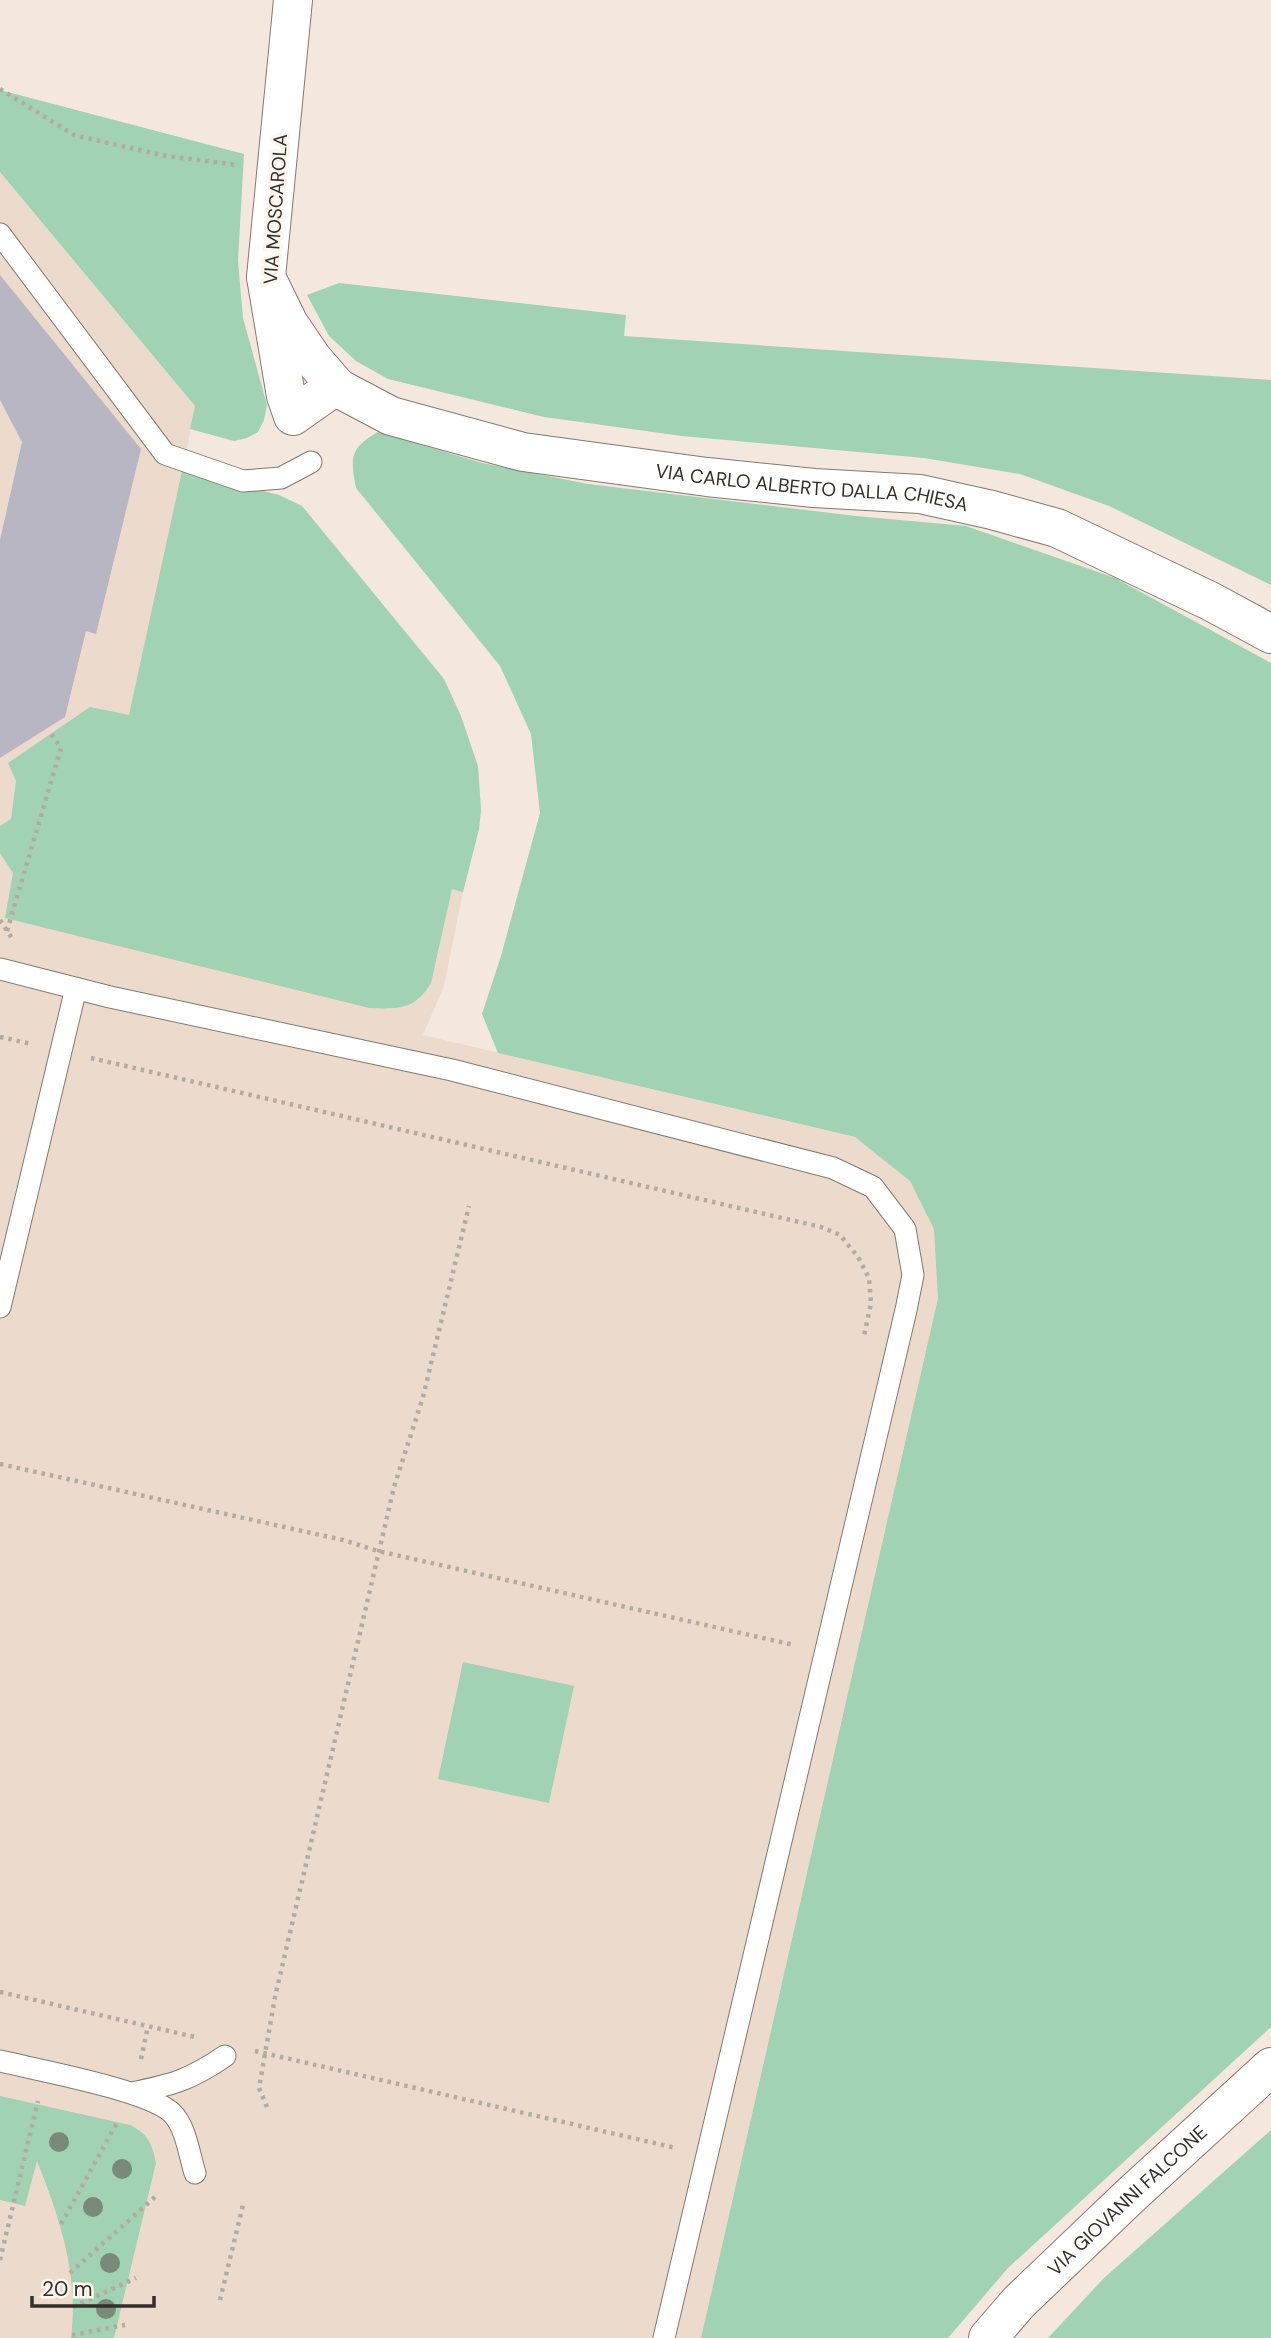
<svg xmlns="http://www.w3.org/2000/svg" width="1271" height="2338" font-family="'DM Sans',sans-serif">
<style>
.built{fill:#ecdbcc}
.green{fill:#a0d2b3}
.building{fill:#b9b6c3}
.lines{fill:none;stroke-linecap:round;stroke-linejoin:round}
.lane-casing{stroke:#837970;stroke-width:23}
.street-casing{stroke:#837970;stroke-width:40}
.path{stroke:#b4aaa2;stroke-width:4.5;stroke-dasharray:3.5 5;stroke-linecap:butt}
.lane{stroke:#fff;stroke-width:21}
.street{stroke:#fff;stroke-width:38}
.tree{fill:#798a79}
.labels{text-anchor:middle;stroke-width:7;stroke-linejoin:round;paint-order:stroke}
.street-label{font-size:19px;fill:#322e2a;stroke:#fdf6f0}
</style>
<rect width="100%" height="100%" fill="#f4e8de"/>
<path class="built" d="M 0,172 L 195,406 L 183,471 L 279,495 L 302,506 L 444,679 L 453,700 L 478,766 L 481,810 L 479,829 L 463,892 L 444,986 L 423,1035 L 972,1165 L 938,1298 L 701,2338 L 0,2338 Z"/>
<path class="green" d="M 0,90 L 244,154 L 238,261 L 243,318 L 267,405 L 264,420 L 258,432 L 247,438 L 234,441 L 190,429 L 195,406 L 0,172 Z
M 339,283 L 626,315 L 624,336 L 1271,380 L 1271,585 L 1109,506 L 1020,474 L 924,458 L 682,436 L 544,417 L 388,379 L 356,361 L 329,336 L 307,295 Z
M 378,432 L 482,463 L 588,484 L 856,516 L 966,526 L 1115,578 L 1271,663 L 1271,2027 L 1008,2268 L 948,2338 L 701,2338 L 938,1298 L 934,1229 L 910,1181 L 855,1137 L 498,1053 L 482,1014 L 501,956 L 540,813 L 531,734 L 500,666 L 356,488 C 350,457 350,448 378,432 Z
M 182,471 L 279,495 L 302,506 L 444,679 L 461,716 L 478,766 L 481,810 L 479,829 L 463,892 L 452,889 L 431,983 C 415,1010 398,1009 369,1008 L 5,918 L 13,873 L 0,853 L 0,826 L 11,819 L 16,781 L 8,763 L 90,707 L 129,715 Z
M 463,1662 L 574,1686 L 549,1803 L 438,1779 Z
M 0,2096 L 130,2125 C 148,2134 152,2143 156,2163 L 114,2338 L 71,2338 C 79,2274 60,2219 37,2161 L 25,2206 L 0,2200 Z
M 1271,2130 L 1271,2338 L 1048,2338 L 1104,2278 Z"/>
<path class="building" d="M 0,275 L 141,449 L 96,634 L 86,631 L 65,717 L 0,758 L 0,540 L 22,442 L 0,400 Z"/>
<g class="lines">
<defs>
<path id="lane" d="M 0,234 L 165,454 L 243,481 L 281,478 L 311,462
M 0,969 L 110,997 L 452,1070 L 833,1168 L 873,1187 L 905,1229 L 913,1275 L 906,1310 L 664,2338
M 0,1307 L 76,988
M 0,2061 C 37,2070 148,2090 172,2113 C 186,2127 189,2154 195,2173
M 131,2093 C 172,2085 190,2080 225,2056"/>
<g id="street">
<path d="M 293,0 L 266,277 L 286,396 L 293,416 L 327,392 L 338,388"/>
<path id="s1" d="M 266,277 L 289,324 L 312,358 L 338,388 L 391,416 L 523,452 L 707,477 L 814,488 L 920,494 L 992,510 L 1057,528 L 1210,601 L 1271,634"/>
<path id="s2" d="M 988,2338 L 1019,2302 L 1131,2195 L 1271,2067"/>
</g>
</defs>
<use href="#lane" class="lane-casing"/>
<use href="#street" class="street-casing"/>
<path class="path" d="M 0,89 L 74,135 L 166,156 L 238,165
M 0,920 L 13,940
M 7,931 L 61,748 L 51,734
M 0,1037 L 32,1044
M 91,1058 L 821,1227 L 840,1235 L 858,1257 L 869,1278 L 871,1303 L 864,1336
M 0,1464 L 343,1540 L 378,1551 L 794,1645
M 0,1992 L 195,2037
M 255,2051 L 676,2148
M 141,2059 L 148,2026
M 267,2107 L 259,2088 L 275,1997 L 394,1487 L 423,1397 L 469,1206
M 61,2224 L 118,2121
M 0,2260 L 38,2101
M 70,2273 L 155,2197
M 220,2300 L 243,2205
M 73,2307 L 136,2278
M 72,2335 L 125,2325"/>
<use href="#lane" class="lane"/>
<use href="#street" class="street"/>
</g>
<g class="tree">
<circle cx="59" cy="2142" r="10"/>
<circle cx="122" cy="2169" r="10"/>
<circle cx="93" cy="2207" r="10"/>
<circle cx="110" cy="2263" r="10"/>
<circle cx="106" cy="2309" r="10"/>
</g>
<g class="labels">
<g class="street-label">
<text transform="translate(275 209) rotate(-86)" y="7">VIA MOSCAROLA</text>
<text dy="7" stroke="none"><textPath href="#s1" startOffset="621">VIA CARLO ALBERTO DALLA CHIESA</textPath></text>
<text dy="7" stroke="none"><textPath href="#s2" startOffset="196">VIA GIOVANNI FALCONE</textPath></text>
</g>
</g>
<path d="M32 2296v10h122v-10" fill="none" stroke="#322e2a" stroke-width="3.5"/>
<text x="42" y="2296" font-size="21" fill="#322e2a" stroke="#fdf6f0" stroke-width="5" paint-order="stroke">20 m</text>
</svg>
